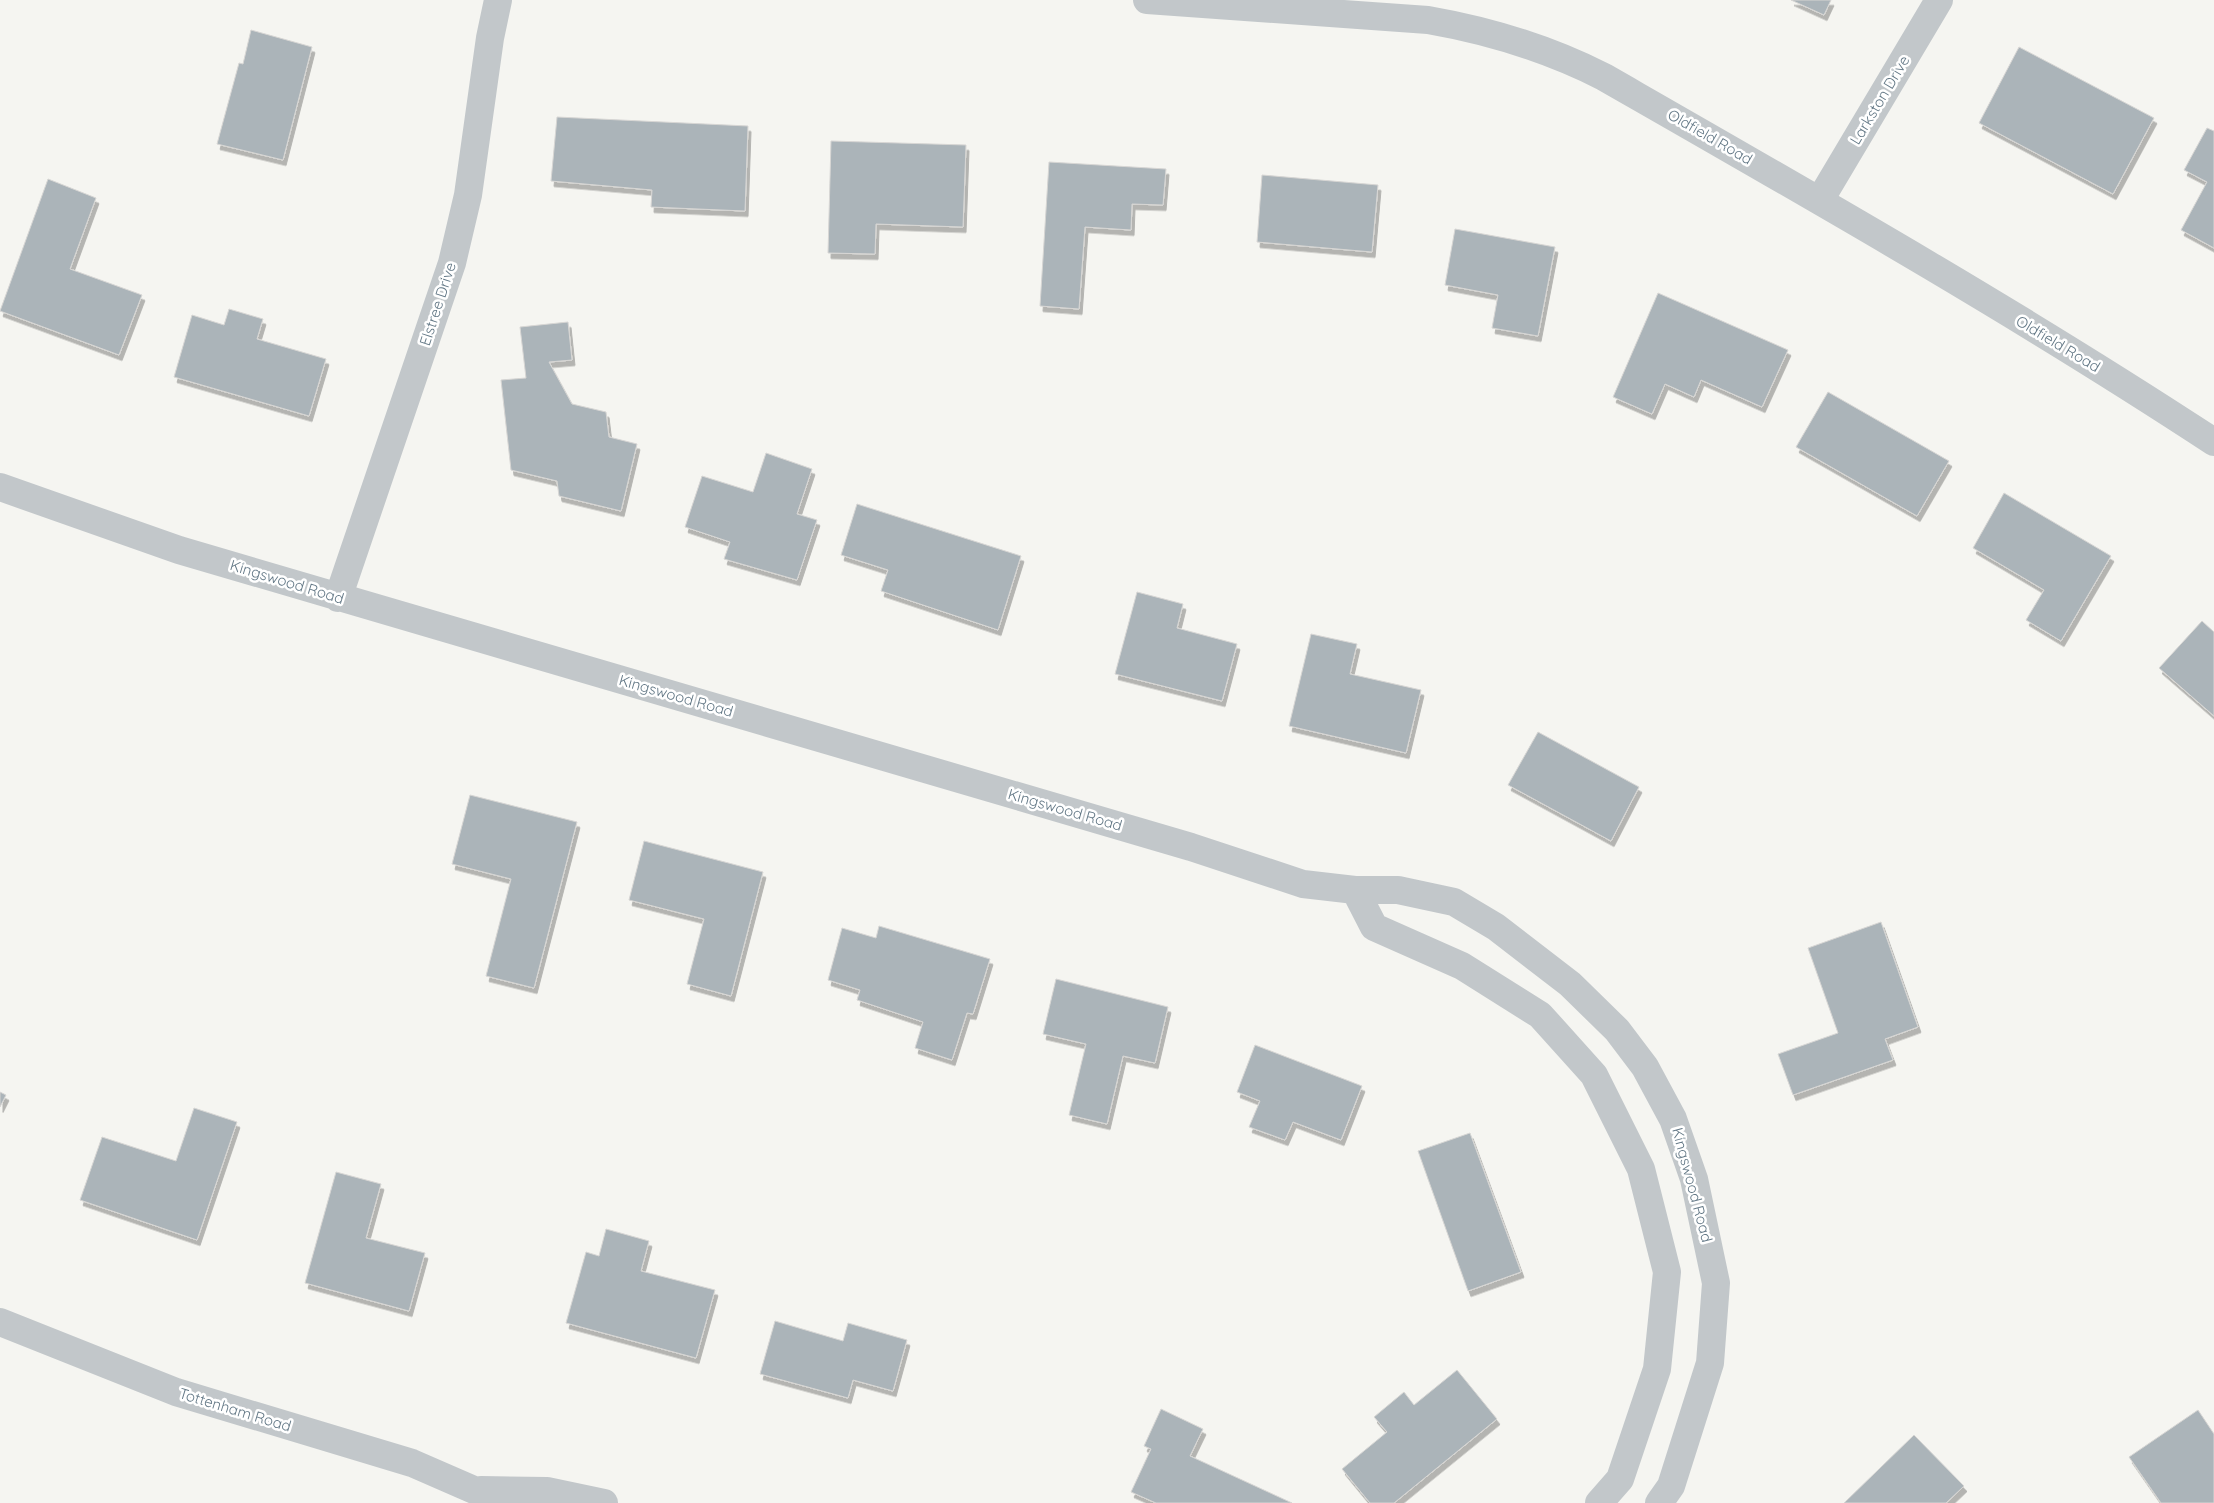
<svg xmlns="http://www.w3.org/2000/svg" width="2214" height="1503" font-family="Quicksand,sans-serif">
<style>
.building{fill:#abb4b9;stroke:#d7d6d4;filter:url(#shadow)}
.lines{fill:none;stroke-linecap:round;stroke-linejoin:round}
.minor{stroke:#c2c7ca;stroke-width:28}
.labels{text-anchor:middle;stroke-width:5;stroke-linejoin:round;paint-order:stroke}
.street-label{font-size:15px;fill:#627785;stroke:#fff}
</style>
<defs>
<filter id="shadow"><feDropShadow dx="3" dy="5.5" stdDeviation="0" flood-color="#0004"/></filter>
</defs>
<rect width="100%" height="100%" fill="#f5f5f1"/>
<path class="building" d="M 1791,0 L 1831,0 L 1824,15 Z
M 251,30 L 312,47 L 283,160 L 217,144 L 239,63 L 243,64 Z
M 2019,47 L 2154,118 L 2113,194 L 1979,123 Z
M 557,117 L 748,126 L 745,211 L 651,207 L 652,190 L 551,181 Z
M 2207,128 L 2214,131 L 2214,248 L 2181,230 L 2207,182 L 2184,170 Z
M 831,141 L 966,145 L 963,227 L 876,224 L 875,254 L 828,253 Z
M 1049,162 L 1166,169 L 1163,205 L 1132,204 L 1131,230 L 1085,227 L 1079,309 L 1040,306 Z
M 1262,175 L 1378,185 L 1372,252 L 1257,242 Z
M 48,179 L 96,198 L 70,269 L 142,295 L 119,355 L 0,311 Z
M 1455,229 L 1555,247 L 1538,336 L 1492,328 L 1498,295 L 1445,285 Z
M 1658,293 L 1788,350 L 1762,407 L 1701,380 L 1694,397 L 1665,384 L 1652,414 L 1613,397 Z
M 229,309 L 263,319 L 257,339 L 326,359 L 309,416 L 174,377 L 192,315 L 224,325 Z
M 568,322 L 572,360 L 549,362 L 572,404 L 606,412 L 609,437 L 637,444 L 621,511 L 559,496 L 557,481 L 511,470 L 501,380 L 526,378 L 520,327 Z
M 1828,392 L 1949,461 L 1917,516 L 1796,447 Z
M 766,453 L 812,469 L 797,514 L 817,520 L 797,580 L 724,559 L 730,542 L 685,527 L 702,476 L 753,492 Z
M 2004,493 L 2111,556 L 2061,641 L 2026,620 L 2044,590 L 1973,548 Z
M 857,504 L 1021,556 L 998,630 L 881,591 L 888,570 L 841,555 Z
M 1137,592 L 1183,604 L 1177,628 L 1237,644 L 1222,701 L 1115,674 Z
M 2202,621 L 2214,632 L 2214,716 L 2159,668 Z
M 1311,634 L 1357,644 L 1350,674 L 1421,690 L 1406,753 L 1289,726 Z
M 1538,732 L 1639,787 L 1611,841 L 1508,785 Z
M 470,795 L 577,822 L 534,988 L 486,976 L 511,879 L 452,864 Z
M 644,841 L 763,872 L 731,996 L 687,984 L 704,919 L 629,900 Z
M 1881,922 L 1918,1027 L 1885,1039 L 1893,1060 L 1793,1095 L 1778,1054 L 1838,1033 L 1808,948 Z
M 879,926 L 990,959 L 973,1014 L 967,1013 L 952,1060 L 915,1048 L 923,1022 L 857,1000 L 860,990 L 828,980 L 842,928 L 876,938 Z
M 1056,979 L 1168,1007 L 1155,1063 L 1123,1056 L 1107,1124 L 1069,1115 L 1086,1044 L 1043,1034 Z
M 1255,1045 L 1362,1086 L 1341,1140 L 1293,1122 L 1285,1140 L 1249,1127 L 1260,1101 L 1237,1092 Z
M 0,1092 L 6,1095 L 0,1107 Z
M 194,1108 L 237,1122 L 197,1240 L 80,1200 L 102,1137 L 176,1161 Z
M 1470,1133 L 1521,1272 L 1468,1291 L 1418,1151 Z
M 336,1172 L 381,1184 L 366,1238 L 425,1253 L 409,1311 L 305,1283 Z
M 606,1229 L 649,1241 L 641,1271 L 715,1290 L 696,1358 L 566,1323 L 586,1252 L 599,1256 Z
M 775,1321 L 843,1341 L 848,1323 L 907,1340 L 893,1391 L 853,1380 L 848,1398 L 760,1374 Z
M 1457,1370 L 1497,1419 L 1394,1503 L 1370,1503 L 1342,1469 L 1387,1432 L 1374,1417 L 1404,1392 L 1414,1405 Z
M 1161,1409 L 1203,1429 L 1190,1456 L 1292,1503 L 1156,1503 L 1131,1492 L 1151,1449 L 1144,1446 Z
M 2198,1410 L 2214,1434 L 2214,1503 L 2161,1503 L 2129,1457 Z
M 1914,1435 L 1964,1486 L 1946,1503 L 1844,1503 Z"/>
<g class="lines">
<path class="minor" d="M 1147,0 L 1428,20 C 1491,31 1547,48 1604,77 C 1810,195 2016,312 2214,442
M 1820,200 L 1939,0
M 0,487 L 179,550 L 1191,847 L 1303,884 L 1355,890 L 1398,890 L 1454,902 L 1496,927 L 1570,984 L 1617,1030 L 1645,1067 L 1673,1119 L 1694,1179 L 1716,1283 L 1710,1363 L 1671,1486 L 1659,1503
M 338,598 L 452,263 L 468,195 L 490,38 L 498,0
M 1355,890 L 1374,927 L 1462,966 L 1540,1015 L 1594,1075 L 1641,1169 L 1667,1272 L 1657,1369 L 1620,1479 L 1599,1503
M 0,1322 L 176,1392 L 412,1463 L 504,1503
M 481,1490 L 547,1491 L 604,1503"/>
</g>
<g class="labels">
<g class="street-label">
<text transform="translate(1880 100) rotate(-59)" y="5">Larkston Drive</text>
<text transform="translate(1710 137) rotate(30)" y="5">Oldfield Road</text>
<text transform="translate(438 304) rotate(-72)" y="5">Elstree Drive</text>
<text transform="translate(2058 344) rotate(31)" y="5">Oldfield Road</text>
<text transform="translate(287 582) rotate(17)" y="5">Kingswood Road</text>
<text transform="translate(676 696) rotate(16)" y="5">Kingswood Road</text>
<text transform="translate(1065 810) rotate(16)" y="5">Kingswood Road</text>
<text transform="translate(1692 1185) rotate(75)" y="5">Kingswood Road</text>
<text transform="translate(235 1410) rotate(17)" y="5">Tottenham Road</text>
</g>
</g>
</svg>
